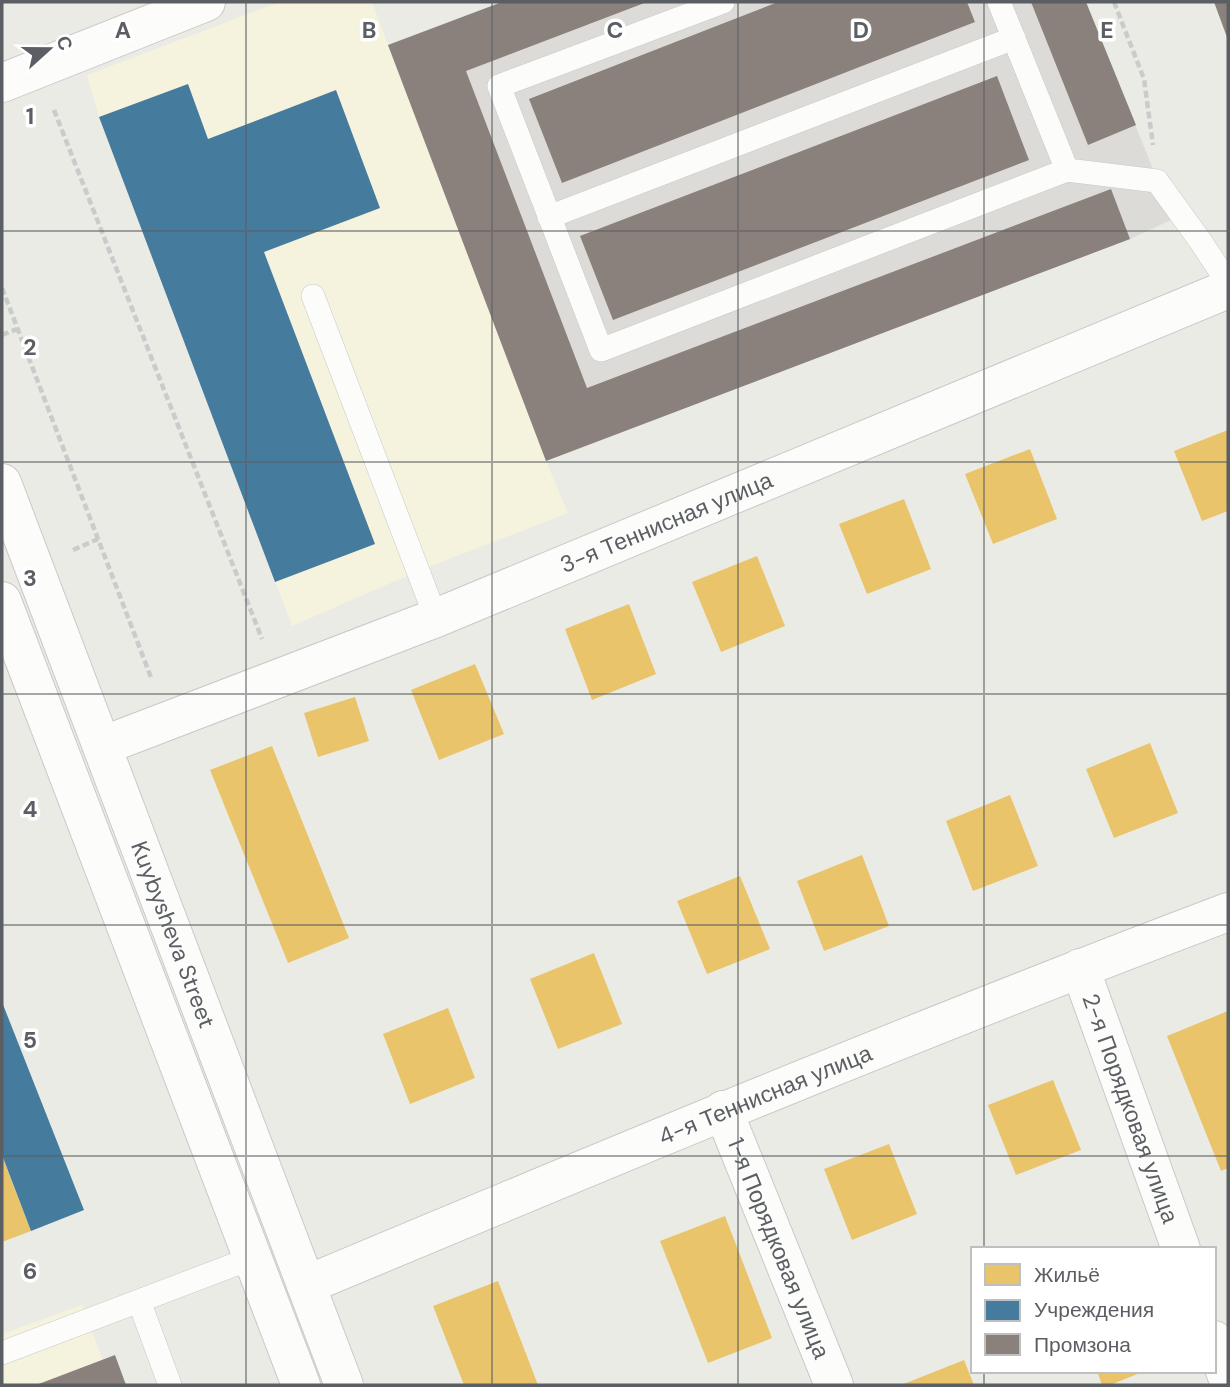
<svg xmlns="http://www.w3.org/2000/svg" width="1230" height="1387" font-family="'DM Sans',sans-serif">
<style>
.commercial{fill:#f5f2de}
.industrial{fill:#dcdbd7}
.homes{fill:#e9c46a}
.public{fill:#457b9d}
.industry{fill:#8a817c}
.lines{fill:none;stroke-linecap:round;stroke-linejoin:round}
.service-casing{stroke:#c8c9c8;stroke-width:24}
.minor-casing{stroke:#c8c9c8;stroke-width:40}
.secondary-casing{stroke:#c9c9c9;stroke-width:40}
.path{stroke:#c8ccca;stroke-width:4.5;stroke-dasharray:7 3.5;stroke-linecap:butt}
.service{stroke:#fcfcfb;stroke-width:23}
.minor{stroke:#fcfcfb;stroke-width:38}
.secondary{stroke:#fcfcfb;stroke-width:38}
.grid{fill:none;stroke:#5b5e63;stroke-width:2;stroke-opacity:0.55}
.labels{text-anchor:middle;stroke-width:7;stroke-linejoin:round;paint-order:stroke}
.street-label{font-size:23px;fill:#5b5e63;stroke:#fff}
.grid-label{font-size:23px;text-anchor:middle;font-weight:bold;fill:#5b5e63;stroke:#fff;stroke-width:7;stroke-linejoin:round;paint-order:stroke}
</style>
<rect width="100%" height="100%" fill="#ebebe6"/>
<path class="commercial" d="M 280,2 L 372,2 L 546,461 L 568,513 L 418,571 L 292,626 L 99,117 L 87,75 Z
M 82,1305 L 112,1385 L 2,1385 L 2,1334 Z"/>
<path class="industrial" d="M 502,2 L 1086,2 L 1173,219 L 1130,239 L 546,461 L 388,45 Z"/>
<path class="homes" d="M 1228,430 L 1228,511 L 1202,521 L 1174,451 Z
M 1030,449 L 1057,519 L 993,544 L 965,474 Z
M 904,499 L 931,569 L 867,594 L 839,524 Z
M 757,556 L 785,626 L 721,652 L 692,582 Z
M 629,604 L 656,674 L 592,700 L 565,629 Z
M 475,664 L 504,734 L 439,760 L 411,690 Z
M 355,697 L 369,741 L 318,757 L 304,713 Z
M 1150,743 L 1178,813 L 1114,838 L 1086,769 Z
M 272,746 L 349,938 L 288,963 L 210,770 Z
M 1010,795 L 1038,866 L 973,891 L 946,821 Z
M 862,855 L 889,926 L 824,951 L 797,881 Z
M 740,876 L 770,949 L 707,974 L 677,901 Z
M 594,953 L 622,1024 L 558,1049 L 530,979 Z
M 448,1008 L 475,1078 L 410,1104 L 383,1034 Z
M 1228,1011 L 1228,1168 L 1221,1171 L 1167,1036 Z
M 1053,1080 L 1081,1150 L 1016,1175 L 988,1105 Z
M 889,1144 L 917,1214 L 852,1240 L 824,1169 Z
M 2,1156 L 31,1231 L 2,1242 Z
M 725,1216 L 772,1338 L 708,1363 L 660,1241 Z
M 498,1281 L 538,1385 L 464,1385 L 433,1306 Z
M 964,1360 L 974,1385 L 901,1385 Z
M 1097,1371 L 1145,1371 L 1110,1385 L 1102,1385 Z"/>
<path class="public" d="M 188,84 L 208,139 L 336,90 L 380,208 L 264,252 L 375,544 L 275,582 L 99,117 Z
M 2,1002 L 84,1210 L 31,1231 L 2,1155 Z"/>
<path class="industry" d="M 502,2 L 647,2 L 466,71 L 587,388 L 1111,189 L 1130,239 L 546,461 L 388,45 Z
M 778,2 L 967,2 L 975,22 L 562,183 L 529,99 Z
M 1031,2 L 1086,2 L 1136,125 L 1088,145 Z
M 1214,2 L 1228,2 L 1228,40 Z
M 997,76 L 1029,160 L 613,320 L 580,236 Z
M 115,1355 L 126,1385 L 36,1385 Z"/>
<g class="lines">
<defs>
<path id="service" d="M 723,2 L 499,86 L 601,350 L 1067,170
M 999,2 L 1067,170 L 1157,181 L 1201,242 L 1228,283
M 549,217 L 1014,38
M 313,296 L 436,618
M 139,1301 L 170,1385
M 2,1353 L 252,1258"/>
<g id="minor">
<path d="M 2,83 L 206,2"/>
<path id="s1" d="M 102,746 L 436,618 L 1228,289"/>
<path id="s2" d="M 1080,968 L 1181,1249"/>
<path id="s3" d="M 723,1110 L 834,1385"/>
<path id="s4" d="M 306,1285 C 612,1157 918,1029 1228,912"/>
<path d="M 1214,1340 L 1228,1379"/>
</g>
<g id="secondary">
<path id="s5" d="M 2,483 L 344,1385"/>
<path d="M 2,601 L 301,1385"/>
</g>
</defs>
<use href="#service" class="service-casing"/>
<use href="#minor" class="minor-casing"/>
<use href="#secondary" class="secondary-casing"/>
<path class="path" d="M 1114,2 L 1144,79 L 1153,145
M 54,110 L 262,639
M 2,288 L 152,680
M 2,335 L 17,329
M 73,550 L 98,539"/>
<use href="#service" class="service"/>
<use href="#minor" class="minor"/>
<use href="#secondary" class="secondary"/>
</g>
<path class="grid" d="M 246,2 L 246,1385M 492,2 L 492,1385M 738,2 L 738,1385M 984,2 L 984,1249M 2,231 L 1228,231M 2,462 L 1228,462M 2,694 L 1228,694M 2,925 L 1228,925M 2,1156 L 1228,1156M 984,1371 L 984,1385"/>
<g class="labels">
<g class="street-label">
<text dy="8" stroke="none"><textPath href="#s1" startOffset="607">3-я Теннисная улица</textPath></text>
<text dy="8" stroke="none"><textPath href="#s5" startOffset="483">Kuybysheva Street</textPath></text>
<text dy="8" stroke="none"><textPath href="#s4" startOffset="497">4-я Теннисная улица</textPath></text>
<text dy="8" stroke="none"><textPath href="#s2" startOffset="149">2-я Порядковая улица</textPath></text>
<text dy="8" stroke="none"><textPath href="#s3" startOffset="149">1-я Порядковая улица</textPath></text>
</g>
</g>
<g class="grid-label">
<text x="123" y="38">A</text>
<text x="369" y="38">B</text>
<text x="615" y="38">C</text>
<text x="861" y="38">D</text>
<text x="1107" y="38">E</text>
<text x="30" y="124">1</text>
<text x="30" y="355">2</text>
<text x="30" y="586">3</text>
<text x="30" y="817">4</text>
<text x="30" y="1048">5</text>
<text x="30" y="1279">6</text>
</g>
<rect width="1230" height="1387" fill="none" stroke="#5b5e63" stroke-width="7"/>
<rect x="971" y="1247" width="245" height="126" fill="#ffffff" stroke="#bdbfc1" stroke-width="2"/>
<rect x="985" y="1264" width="35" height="21" fill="#e9c46a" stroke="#bdbfc1" stroke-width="2"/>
<text x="1034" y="1282" font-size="21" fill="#5b5e63">Жильё</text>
<rect x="985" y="1300" width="35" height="21" fill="#457b9d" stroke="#bdbfc1" stroke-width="2"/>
<text x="1034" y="1317" font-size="21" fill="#5b5e63">Учреждения</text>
<rect x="985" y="1334" width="35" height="21" fill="#8a817c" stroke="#bdbfc1" stroke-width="2"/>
<text x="1034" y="1352" font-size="21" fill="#5b5e63">Промзона</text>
<g transform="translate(49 49) rotate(69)" stroke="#ffffff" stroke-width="5" paint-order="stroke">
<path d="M0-5L12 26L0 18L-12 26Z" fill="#5b5e63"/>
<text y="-10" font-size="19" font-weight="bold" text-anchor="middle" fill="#5b5e63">С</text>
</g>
</svg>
